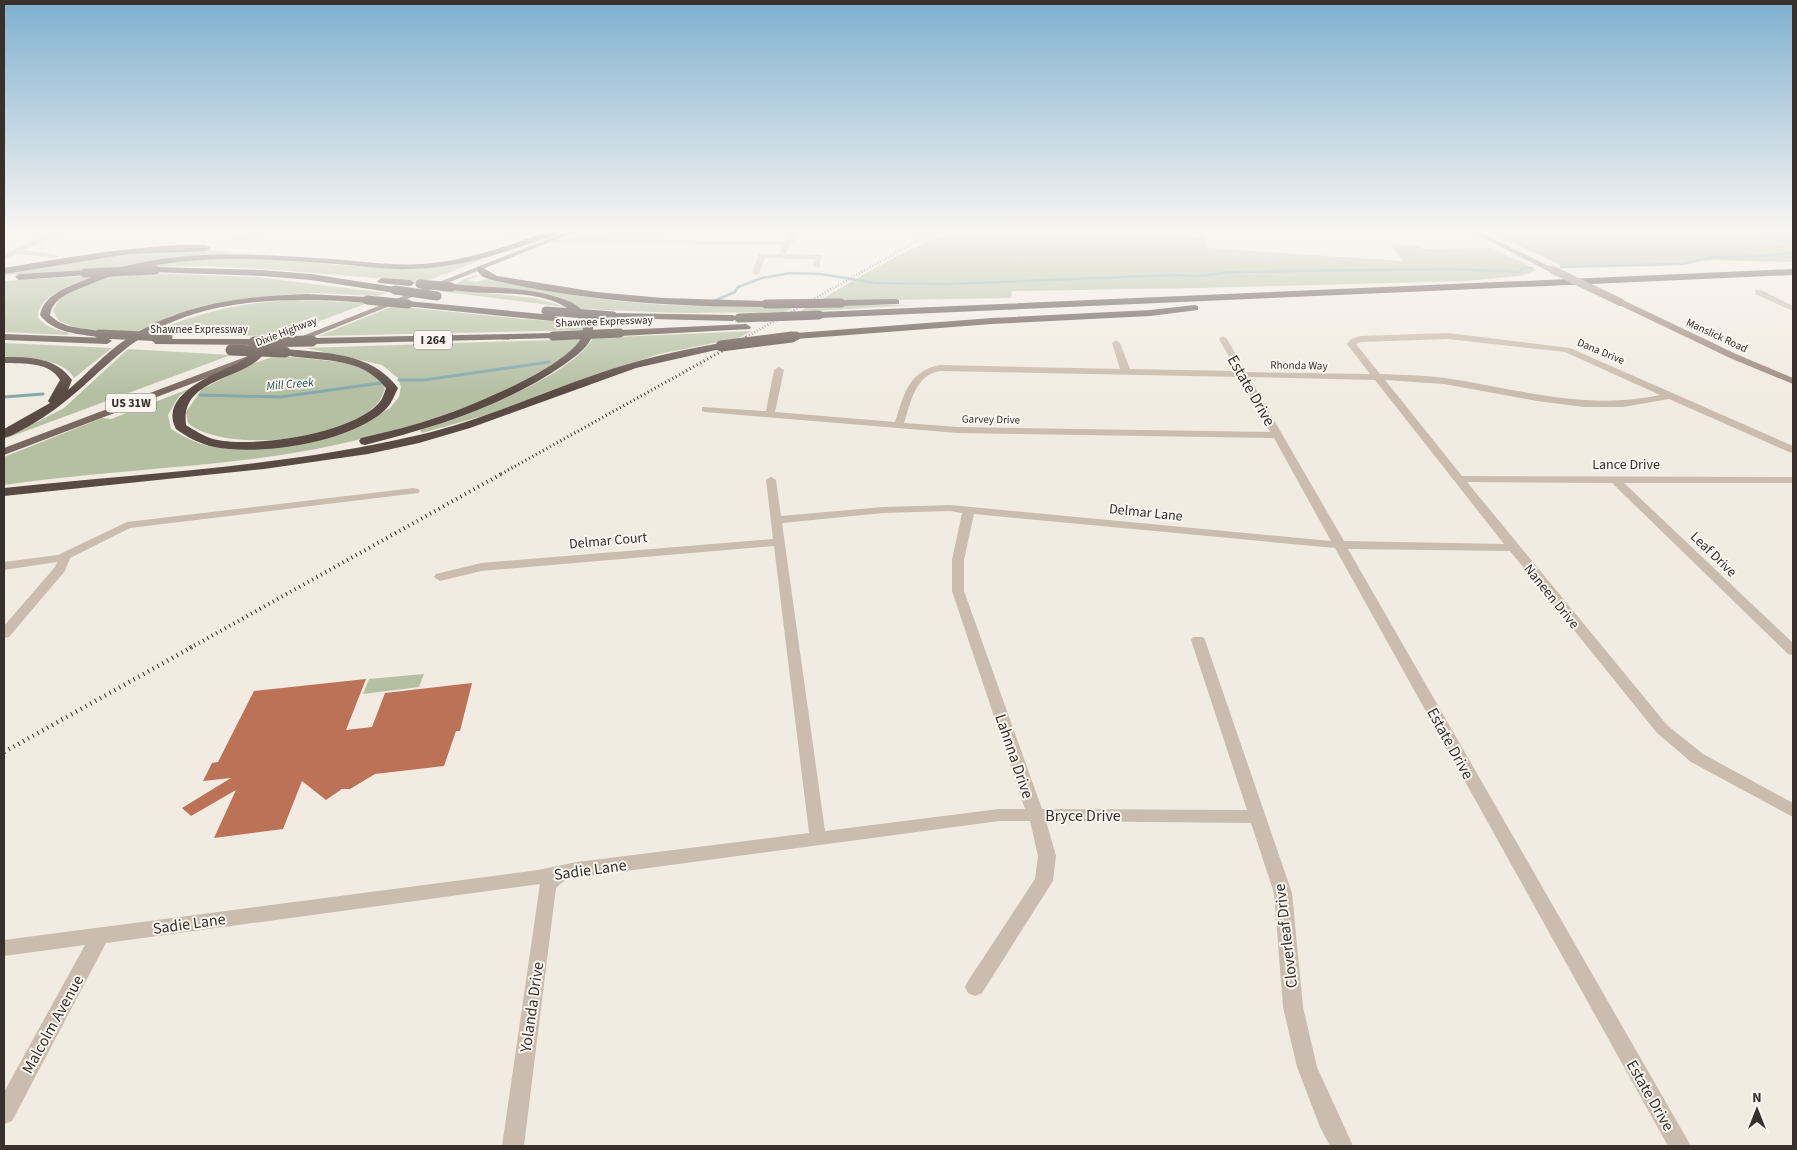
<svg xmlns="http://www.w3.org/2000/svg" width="1797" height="1150" font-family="'Source Sans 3',sans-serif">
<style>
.green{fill:#b5c0a3}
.water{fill:#83aaad}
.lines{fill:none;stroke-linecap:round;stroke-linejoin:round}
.stream-far1{stroke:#83aaad;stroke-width:2.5}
.stream{stroke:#83aaad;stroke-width:3}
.building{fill:#bc7256}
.street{fill:#cabcae;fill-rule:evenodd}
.secondary{fill:#9d8b80;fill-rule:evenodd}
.primary{fill:#79685f;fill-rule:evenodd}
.highway{fill:#594b44;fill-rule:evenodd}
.rail-far3{stroke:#39302c;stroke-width:2.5;stroke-dasharray:0.5 2.5;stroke-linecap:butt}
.rail-far2{stroke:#39302c;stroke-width:3;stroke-dasharray:1 3;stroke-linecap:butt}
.rail-far1{stroke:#39302c;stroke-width:4;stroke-dasharray:1 4;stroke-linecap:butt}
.rail{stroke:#39302c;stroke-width:4.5;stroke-dasharray:1 4.5;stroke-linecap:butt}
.secondary-bridge{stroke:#9d8b80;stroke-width:8}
.highway-bridge-far1{stroke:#594b44;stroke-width:9}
.highway-bridge{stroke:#594b44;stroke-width:11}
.labels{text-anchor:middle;stroke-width:4;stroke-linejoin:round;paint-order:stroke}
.far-street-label{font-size:11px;fill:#39302c;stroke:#faf5ee}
.shield{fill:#faf5ee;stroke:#736b66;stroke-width:1}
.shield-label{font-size:12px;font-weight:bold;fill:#39302c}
.far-water-label{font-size:12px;font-style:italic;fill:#245358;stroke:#faf5ee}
.street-label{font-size:14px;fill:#39302c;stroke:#faf5ee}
.near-street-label{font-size:16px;fill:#39302c;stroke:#faf5ee}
</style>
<rect width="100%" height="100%" fill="#f2ebe2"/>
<path class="green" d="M 962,230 L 1181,230 L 1190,237 L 1203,238 L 1207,248 L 1402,261 L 1391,244 L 1414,245 L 1423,249 L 1492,248 L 1537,270 L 1520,276 L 1466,281 L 1199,288 L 1012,291 L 1011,298 L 819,301 C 865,274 910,245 962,230 Z
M 1486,230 L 1793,230 L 1793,262 L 1709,260 L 1671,265 L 1562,266 Z
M 199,249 L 235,253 L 177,257 L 125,267 L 4,275 L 4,273 L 104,255 Z
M 499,253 L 424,282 L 265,269 L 206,266 L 141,267 C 182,260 221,256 263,258 C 309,261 354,268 400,268 C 434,268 466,260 499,253 Z
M 151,273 L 256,277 L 386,293 L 376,296 L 319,293 L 290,294 L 229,301 L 171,316 L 132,334 L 108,332 L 74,327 L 59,321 L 53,311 L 58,301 L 67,293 L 113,274 Z
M 99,275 C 81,281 37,294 38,317 C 45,328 58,330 70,333 L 67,335 L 4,332 L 4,281 Z
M 477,275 L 479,276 L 467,280 L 476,282 L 487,279 C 541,291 597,300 653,304 C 701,307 750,306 798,305 L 784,312 L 679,313 L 580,309 L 569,301 L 546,295 L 455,285 L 464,279 Z
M 445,289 L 534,298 L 566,307 L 439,291 Z
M 295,300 L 368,303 L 279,336 L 151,334 C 196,312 244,302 295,300 Z
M 811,305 L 915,305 L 799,312 Z
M 393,306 L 523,319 L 582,323 L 583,330 L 319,336 Z
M 752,331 L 739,338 L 659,354 L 549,391 L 490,414 L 422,433 L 420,430 C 465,415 569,379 593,338 Z
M 581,339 C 569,357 546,368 527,379 C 487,401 444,416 400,429 C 357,441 312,451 267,457 C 180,469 91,472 4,485 L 4,457 L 102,418 L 111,419 L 191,388 L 179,396 L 168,415 L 171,429 C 200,447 214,449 248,449 L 370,420 L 390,408 L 399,397 L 401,387 L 398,378 L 382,365 L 306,348 Z
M 4,343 L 112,348 L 74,378 C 63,357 25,359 4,358 Z
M 128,349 L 231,355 L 4,439 L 64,408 Z
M 278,355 L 347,363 L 370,371 L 385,386 C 378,441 225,456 188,423 L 186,412 L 202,389 L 249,365 Z
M 424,674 L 419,687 L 363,694 L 369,679 Z"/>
<path class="water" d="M 1756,231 L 1776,231 L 1793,234 L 1793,245 L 1758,237 L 1753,234 Z"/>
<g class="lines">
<path class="stream-far1" d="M 1561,267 L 1682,264 L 1713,257 L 1746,257 L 1793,253
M 714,301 L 735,292 L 738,287 L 762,278 L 790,273 L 821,274 L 875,283 L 949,284 L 1174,275 L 1199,276 L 1232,272 L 1450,269 L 1520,272 L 1522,268 L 1532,268"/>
<path class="stream" d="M 399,380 L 424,380 L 549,362
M 200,395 L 280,397 L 381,383
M 4,397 L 43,394"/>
</g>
<path class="building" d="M 366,679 L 346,730 L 372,727 L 385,693 L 472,683 L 460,731 L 456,731 L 444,766 L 375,774 L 350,789 L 342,789 L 326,800 L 302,781 L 283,829 L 214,838 L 236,790 L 191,816 L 182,808 L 231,778 L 203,781 L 212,763 L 218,762 L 254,691 Z"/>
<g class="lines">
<path class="street" d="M 58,230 L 67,230 L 24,250 L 54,254 L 58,256 L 57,258 L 17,254 L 4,259 L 4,254 Z
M 262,230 L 272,230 L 239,241 L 234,240 Z
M 495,230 L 507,230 L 519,234 L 516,236 Z
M 792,230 L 798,230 L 795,242 L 790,244 L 786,254 L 822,255 L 819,268 L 812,266 L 815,259 L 765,258 L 759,274 L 753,274 L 752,272 L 759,254 L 779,254 L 783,245 L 553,243 L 550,241 L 553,239 L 783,241 L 789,240 Z
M 1627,230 L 1635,230 L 1627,235 L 1623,235 L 1623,233 Z
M 1755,290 L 1761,290 L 1793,306 L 1793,311 L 1755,294 Z
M 1448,333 L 1570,348 L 1793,446 L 1793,453 L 1789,452 L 1669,399 L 1623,407 L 1584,407 L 1537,401 L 1444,384 L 1385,380 L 1462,476 L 1793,477 L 1793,483 L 1624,483 L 1793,643 L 1793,655 L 1788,654 L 1612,483 L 1467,482 L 1667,725 L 1703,754 L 1793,803 L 1793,817 L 1691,762 L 1657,733 L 1510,551 L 1348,549 L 1691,1146 L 1668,1146 L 1335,548 L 974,514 L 964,560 L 964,591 L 1042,809 L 1247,810 L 1191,640 L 1193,637 L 1203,637 L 1205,640 L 1292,893 L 1303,1007 L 1317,1067 L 1353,1146 L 1330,1146 L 1320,1127 L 1297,1067 L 1283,1007 L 1274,893 L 1251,823 L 1046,821 L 1056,856 L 1053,881 L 982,993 L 975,996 L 968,993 L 965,987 L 968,981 L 1035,879 L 1038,856 L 1030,821 L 999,821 L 566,879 L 556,888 L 554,903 L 524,1146 L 502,1146 L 540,884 L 106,943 L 12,1121 L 4,1124 L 4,1092 L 85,945 L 4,956 L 4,940 L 538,870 L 577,862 L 809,833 L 774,546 L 481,571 L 440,581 L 434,577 L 436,574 L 481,563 L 773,539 L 766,480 L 771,477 L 776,480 L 781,516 L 883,507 L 950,505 L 1331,541 L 1274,438 L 958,433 L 705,412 L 702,411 L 702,407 L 766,411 L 774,370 L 779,367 L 784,370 L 775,412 L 895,422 C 904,395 908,371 940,365 L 1120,369 L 1112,343 L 1116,340 L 1120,343 L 1130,369 L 1237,371 L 1219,339 L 1223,336 L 1227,339 L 1246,372 L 1370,374 L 1347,344 L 1351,339 L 1361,336 ZM 1448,339 L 1565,352 L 1660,395 C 1587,411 1517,389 1445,378 C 1423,375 1402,375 1380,374 L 1356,344 L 1361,342 ZM 940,371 L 1240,377 L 1270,432 L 958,427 L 904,423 C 911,402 915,375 940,371 ZM 1249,377 L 1375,380 L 1504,544 L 1344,541 ZM 950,511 L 962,513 L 952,560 L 952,591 L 1025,809 L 999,809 L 825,831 L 782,523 L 883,513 Z
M 414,488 L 418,489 L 420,491 L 418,493 L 130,528 L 70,558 L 65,571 L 9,637 L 4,638 L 4,626 L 55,567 L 57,562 L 4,570 L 4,562 L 58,555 L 127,522 Z"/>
<path class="secondary" d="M 1468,230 L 1476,230 L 1557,270 L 1550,272 Z
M 1617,300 L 1623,300 L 1736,354 L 1793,378 L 1793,384 L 1730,358 L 1617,304 Z"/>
<path class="primary" d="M 571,230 L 580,230 L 297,343 L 290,341 Z
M 256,353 L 259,354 L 259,358 L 4,455 L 4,448 Z"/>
<path class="highway" d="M 553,230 L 565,230 C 558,236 546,238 537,241 C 497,255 455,268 412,269 C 387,270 362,266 336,264 C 253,258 165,251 86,286 C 72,292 53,297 50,315 C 64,330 84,327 103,332 L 104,334 L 99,337 C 78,334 54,333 40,315 C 44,295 65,288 82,281 C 161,247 247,253 331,259 C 361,261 391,266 422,264 C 467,261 510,245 553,230 Z
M 180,245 L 206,245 L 210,248 L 206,251 L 129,254 L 4,274 L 4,268 C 63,258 121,248 180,245 Z
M 480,266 L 497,276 L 596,292 L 663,298 L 766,301 L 771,304 L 766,307 C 674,307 581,301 492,280 L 483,277 L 477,271 L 477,267 Z
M 155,267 L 262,270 L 311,274 L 395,287 L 400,290 L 395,293 L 311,280 L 262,276 L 152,272 L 152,268 Z
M 1793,269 L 1793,275 L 819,318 L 814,315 L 819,312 Z
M 85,270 L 88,271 L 88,275 L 19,280 L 15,277 L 19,274 Z
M 382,278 L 410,280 L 415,283 L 410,286 L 379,283 L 377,281 Z
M 451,284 C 490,288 534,286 571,302 C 579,306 585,313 590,320 C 602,338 578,355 565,364 C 504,406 436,427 365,445 L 361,444 L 359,441 L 361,438 C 388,432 415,425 441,416 C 472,406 571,365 582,336 C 586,325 577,314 567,308 C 534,287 484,297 448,289 L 446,287 Z
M 307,294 L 367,297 L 372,300 L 367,303 C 285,296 190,297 123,351 C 90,378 69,403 31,425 C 23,429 13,436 4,438 L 4,429 L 50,403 L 48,401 L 60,380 C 49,361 23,364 4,363 L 4,357 C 29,357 56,357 72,380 L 68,390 C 87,374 104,354 125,340 C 179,304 243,296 307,294 Z
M 896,299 L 899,300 L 899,304 L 841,306 L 836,303 L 841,300 Z
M 408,301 L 553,315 L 558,318 L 553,321 L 405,306 L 403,304 Z
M 1195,305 L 1198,306 L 1198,310 L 1150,316 L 992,324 L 796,339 L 791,336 L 796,333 L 992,318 L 1150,310 Z
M 613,313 L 733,315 L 738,318 L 733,321 L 610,318 L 608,316 Z
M 746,324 L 751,327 L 750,329 L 620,336 L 615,333 L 620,330 Z
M 553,333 L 557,334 L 557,338 L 312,344 L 307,341 L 312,338 Z
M 4,334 L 107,338 L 112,341 L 107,344 L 4,340 Z
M 159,339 L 254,339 L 259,342 L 254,345 L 155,344 L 154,342 L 155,340 Z
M 721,343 L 726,346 L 725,348 L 636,368 L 470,428 L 419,443 L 368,454 L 264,469 L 4,496 L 4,488 C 142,473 283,467 419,435 C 481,421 540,393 600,373 C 640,359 680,350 721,343 Z
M 285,349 C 325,353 372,352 398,388 C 394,396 391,405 384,411 C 347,443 261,456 214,447 C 200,444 187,437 176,429 C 158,395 213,375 234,365 C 242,361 250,354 258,352 L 263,355 C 241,381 180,378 186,425 C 194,430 203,436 213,439 C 251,449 349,434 377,405 C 382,401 384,394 386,388 C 359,354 319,363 281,354 L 280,352 L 281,350 Z"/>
<path class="rail-far3" d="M 744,338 L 937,230"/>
<path class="rail-far2" d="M 501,474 L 747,337"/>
<path class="rail-far1" d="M 190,648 L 503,473"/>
<path class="rail" d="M 4,752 L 192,647"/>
<path class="secondary-bridge" d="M 1553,270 L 1620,302"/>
<path class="highway-bridge-far1" d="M 85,273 L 155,270
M 420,284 L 451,287
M 395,290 L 437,296
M 367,300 L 408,304
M 766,304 L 841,303
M 546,311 L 613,316
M 739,318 L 819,315
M 99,334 L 167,337
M 553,336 L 620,333
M 783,338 L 796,336"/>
<path class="highway-bridge" d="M 156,337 L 167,337
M 254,342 L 312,341
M 721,346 L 792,337
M 231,350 L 285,352"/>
</g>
<linearGradient id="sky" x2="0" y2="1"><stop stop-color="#7fb0d0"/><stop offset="0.59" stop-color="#f9f6f2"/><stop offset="1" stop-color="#f9f6f2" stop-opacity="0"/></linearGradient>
<rect width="1797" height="391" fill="url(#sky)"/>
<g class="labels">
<g class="far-street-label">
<text transform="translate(604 321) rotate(-2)" y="4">Shawnee Expressway</text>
<text x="199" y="333">Shawnee Expressway</text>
<text transform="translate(286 331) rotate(-21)" y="4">Dixie Highway</text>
<text transform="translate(1717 335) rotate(25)" y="4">Manslick Road</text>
<text transform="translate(1601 351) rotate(23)" y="4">Dana Drive</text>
<text transform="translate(1299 365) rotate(1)" y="4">Rhonda Way</text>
<text transform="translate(991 419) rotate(1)" y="4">Garvey Drive</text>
</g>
<g class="shield">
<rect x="414" y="330.5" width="38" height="19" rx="4"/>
<rect x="106" y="393.5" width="50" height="19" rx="4"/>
</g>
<g class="shield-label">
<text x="433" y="344">I 264</text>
<text x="131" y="407">US 31W</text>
</g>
<g class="far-water-label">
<text transform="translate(290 384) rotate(-5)" y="4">Mill Creek</text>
</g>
<g class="street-label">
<text x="1626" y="469">Lance Drive</text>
<text transform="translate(1146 512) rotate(6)" y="5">Delmar Lane</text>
<text transform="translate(608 540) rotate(-5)" y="5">Delmar Court</text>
<text transform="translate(1714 554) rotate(44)" y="5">Leaf Drive</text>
<text transform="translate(1552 596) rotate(51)" y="5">Naneen Drive</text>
</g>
<g class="near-street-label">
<text transform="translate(1252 390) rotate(60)" y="6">Estate Drive</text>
<text transform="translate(1451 743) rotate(61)" y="6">Estate Drive</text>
<text transform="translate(1015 756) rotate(71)" y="6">Lahnna Drive</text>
<text x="1083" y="821">Bryce Drive</text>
<text transform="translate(590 869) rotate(-8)" y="6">Sadie Lane</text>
<text transform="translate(189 923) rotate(-8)" y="6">Sadie Lane</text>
<text transform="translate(1285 936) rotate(-97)" y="6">Cloverleaf Drive</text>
<text transform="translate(531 1007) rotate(-82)" y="6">Yolanda Drive</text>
<text transform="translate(52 1024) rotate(-61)" y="6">Malcolm Avenue</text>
<text transform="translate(1651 1095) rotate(60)" y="6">Estate Drive</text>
</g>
</g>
<rect width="1797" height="1150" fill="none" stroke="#39302c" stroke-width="10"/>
<g transform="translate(1757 1110)" stroke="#faf5ee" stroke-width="4" paint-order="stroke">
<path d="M0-4L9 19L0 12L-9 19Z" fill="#39302c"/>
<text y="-8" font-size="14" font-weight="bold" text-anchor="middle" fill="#39302c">N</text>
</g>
</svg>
